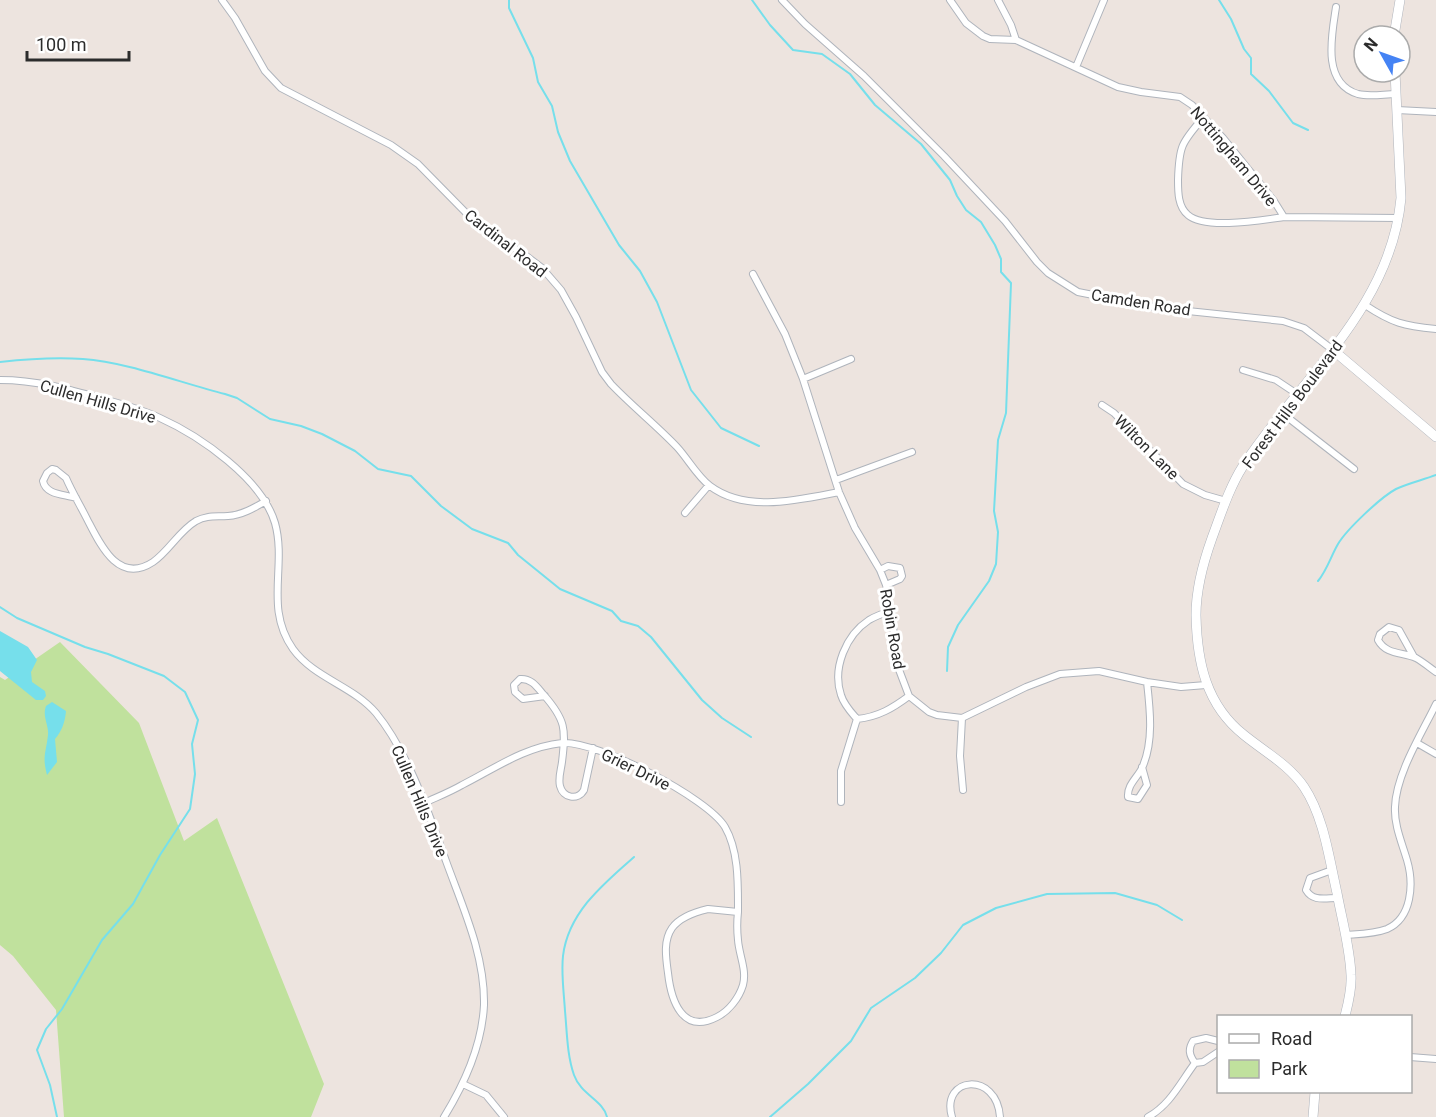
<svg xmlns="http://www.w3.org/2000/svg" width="1436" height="1117" font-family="Roboto,sans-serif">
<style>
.green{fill:#c0e19d}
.water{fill:#76dfeb}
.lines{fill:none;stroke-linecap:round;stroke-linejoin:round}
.stream{stroke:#76dfeb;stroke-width:2}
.street-casing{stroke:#afb4bc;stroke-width:8}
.secondary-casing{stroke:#afb4bc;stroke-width:10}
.street{stroke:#fff;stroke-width:6}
.secondary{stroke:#fff;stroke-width:9}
.labels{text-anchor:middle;stroke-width:6;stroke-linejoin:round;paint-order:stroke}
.street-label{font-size:16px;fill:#2c2c2c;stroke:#fff}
</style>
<rect width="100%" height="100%" fill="#ede4df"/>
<path class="green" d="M 60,642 L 139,723 L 184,841 L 217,818 L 324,1084 L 311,1117 L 64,1117 L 56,1010 L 13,956 L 0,945 L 0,677 L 5,680 Z"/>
<path class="water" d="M 0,631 L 28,647 L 37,660 L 31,672 L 32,682 L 45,691 L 46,696 L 43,700 L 36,700 L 0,671 Z
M 52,702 L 66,711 C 65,722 62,731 55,739 L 57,762 L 47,775 C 42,756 46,753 48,735 C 49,725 42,717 46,706 Z"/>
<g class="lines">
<path class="stream" d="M 509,0 L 509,8 L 533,58 L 538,82 L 552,106 L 558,132 L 570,161 L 619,245 L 640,271 L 657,302 L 691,390 L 721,428 L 759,446
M 752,0 L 770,25 L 793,50 L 822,54 L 850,74 L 875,105 L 921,144 L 950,180 L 957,196 L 966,210 L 981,222 L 995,245 L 1001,259 L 1001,272 L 1011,283 L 1006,413 L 998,440 L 994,511 L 998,532 L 996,564 L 989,581 L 958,625 L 948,647 L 947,671
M 1219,0 L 1231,19 L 1244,49 L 1251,58 L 1251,74 L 1269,91 L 1293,123 L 1308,130
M 0,362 C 27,359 55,357 83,359 C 127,362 181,383 225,394 L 237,398 L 270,419 L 301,426 L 322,434 L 355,451 L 378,469 L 411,476 L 441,506 L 472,529 L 508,543 L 518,555 L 560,589 L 612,611 L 621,621 L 638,626 L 651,637 L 702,700 L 722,718 L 751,737
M 1318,581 C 1327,570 1331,556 1338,544 C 1347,529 1381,497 1396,489 C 1409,483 1423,480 1436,475
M 0,607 L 17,618 L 85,647 L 108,654 L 164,676 L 185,692 L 198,720 L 192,744 L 195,774 L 190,809 L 160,855 L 133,904 L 102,940 L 62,1009 L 46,1029 L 37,1050 L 50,1085 L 57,1117
M 607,1117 C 603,1100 581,1095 574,1075 C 567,1055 567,1032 565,1011 C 564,994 561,973 563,956 C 568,913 603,884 634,857
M 770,1117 L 808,1084 L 851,1041 L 871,1008 L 915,978 L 941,953 L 963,925 L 996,908 L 1047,894 L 1115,893 L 1157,905 L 1182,920"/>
<defs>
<path id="street" d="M 222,0 L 235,18 L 265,71 L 281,88 L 391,145 L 418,164 L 475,222 L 492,236 L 521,252 L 542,268 L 561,290 L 576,317 L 602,372 L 611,384 C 632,406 656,425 677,447 C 688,459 697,476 710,486 C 746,513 798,500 839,492
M 782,0 L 805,24 L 864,76 L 944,156 L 1005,221 L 1037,262 L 1048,273 L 1078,292 L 1159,308 L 1283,321 L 1304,328 L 1333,350
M 950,0 L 966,23 L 983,36 L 990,39 L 1016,40 L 1118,87 L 1141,92 L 1180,97 L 1192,105 L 1223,138 L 1274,201 L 1284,217 L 1399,218
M 998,0 L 1011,25 L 1016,40
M 1336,7 C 1332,34 1321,83 1358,94 C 1370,97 1384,94 1396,94
M 1076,67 L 1104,0
M 1397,110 L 1436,112
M 1203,118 C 1181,143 1179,147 1178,180 C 1178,192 1178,207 1188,215 C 1205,230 1262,220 1284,217
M 753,274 L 785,334 L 803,379 L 839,492 L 855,528 L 880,570 L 886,585 L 891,611 L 898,667 L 909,696 L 929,712 L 937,715 L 962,718 L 1026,687 L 1060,674 L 1099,671 L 1147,682 L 1181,687 L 1206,685
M 1365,305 C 1392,323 1404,326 1436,329
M 1243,370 L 1276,380 L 1297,394
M 803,379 L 851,359
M 0,380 C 36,380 68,389 103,399 C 122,404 141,409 160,418 C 200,436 262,479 275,523 C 287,566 264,608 293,649 C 314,678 353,686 376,713 C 408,752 429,814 446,861 C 463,908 485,955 484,1005 C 482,1046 465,1083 444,1117
M 1102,405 L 1114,413 L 1183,484 L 1205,495 L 1226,501
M 1282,413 L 1354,469
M 836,480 L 912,452
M 76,498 C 63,494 46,495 43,481 L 47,473 L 52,469 L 56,470 L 66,478 C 72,492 80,505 87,519 C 100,544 118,585 153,562 C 169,551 179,531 196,521 C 207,515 216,517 228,516 C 242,515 254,508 266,501
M 685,513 L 709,485
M 880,570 L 888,566 L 900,568 L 902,576 L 900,579 L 886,585
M 891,611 C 884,613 876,616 869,620 C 846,635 832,668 841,695 C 844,705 851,712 857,719 C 878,717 893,708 909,696
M 1414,657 L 1399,630 L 1389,627 L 1380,634 L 1378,640 C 1386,655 1403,652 1416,658 C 1423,662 1429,667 1436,672
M 545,696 L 523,699 L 515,692 L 514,685 L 520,679 C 531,678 537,687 543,694 C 566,720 566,729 562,762 C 561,770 558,778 560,786 C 563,798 578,801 584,790 L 593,748
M 962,718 L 960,756 L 963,790
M 1417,743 L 1436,754
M 1142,767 L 1147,785 L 1138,799 L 1128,797 C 1127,785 1137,778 1142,768 C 1154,742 1150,709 1147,682
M 841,802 L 841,771 L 857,719
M 424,803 C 437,797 450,792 462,785 C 494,769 524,747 562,743 C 596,740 708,798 725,827 C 739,851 738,885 738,912
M 1332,870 L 1310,878 L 1306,890 C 1313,902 1325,898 1338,898
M 708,909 L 738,912 C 737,921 737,931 738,940 C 739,955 747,970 743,985 C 739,998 729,1011 717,1017 C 682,1035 671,1000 668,973 C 666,958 663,941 672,928 C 680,917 695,912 708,909 Z
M 1346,935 C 1360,934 1374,934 1387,929 C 1412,918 1414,884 1407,860 C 1402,843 1394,825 1395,807 C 1396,774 1422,733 1436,704
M 1410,1057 L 1436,1059
M 1195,1063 C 1189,1055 1188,1049 1193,1041 L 1206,1038 L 1218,1041
M 463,1084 L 486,1095 L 504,1117
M 952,1117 C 940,1076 997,1071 1000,1117
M 1148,1117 C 1170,1105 1180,1083 1195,1063 L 1203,1062 L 1218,1052"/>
<path id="secondary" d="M 1394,36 L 1400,0
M 1333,350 L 1436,437
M 1345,1016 C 1348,1004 1352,989 1351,975 C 1350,948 1342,920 1337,893 C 1329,858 1324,817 1304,787 C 1289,765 1265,752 1244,735 C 1206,705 1197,662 1196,615 C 1196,589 1203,563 1212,538 C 1221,514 1229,488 1243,466 C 1300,379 1391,308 1401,198 L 1395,72
M 1313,1117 L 1315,1092"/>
</defs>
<use href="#street" class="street-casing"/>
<use href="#secondary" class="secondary-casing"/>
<use href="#street" class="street"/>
<use href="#secondary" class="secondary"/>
</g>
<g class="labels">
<g class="street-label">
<text transform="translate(1234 156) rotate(50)" y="6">Nottingham Drive</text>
<text transform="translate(506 243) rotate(38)" y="6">Cardinal Road</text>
<text transform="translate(1141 302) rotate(9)" y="6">Camden Road</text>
<text transform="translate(98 401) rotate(16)" y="6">Cullen Hills Drive</text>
<text transform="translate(1292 404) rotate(-53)" y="6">Forest Hills Boulevard</text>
<text transform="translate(1147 447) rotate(45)" y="6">Wilton Lane</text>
<text transform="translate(893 629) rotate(80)" y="6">Robin Road</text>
<text transform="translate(636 769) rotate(26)" y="6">Grier Drive</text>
<text transform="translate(420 801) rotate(67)" y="6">Cullen Hills Drive</text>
</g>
</g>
<rect x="1217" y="1015" width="195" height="78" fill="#ffffff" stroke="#ababab" stroke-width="1.5"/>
<rect x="1229" y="1034" width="30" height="9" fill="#ffffff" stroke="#ababab" stroke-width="1.5"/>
<text x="1271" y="1045" font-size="18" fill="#2c2c2c">Road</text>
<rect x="1229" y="1060" width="30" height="18" fill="#c0e19d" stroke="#ababab" stroke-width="1.5"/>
<text x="1271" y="1075" font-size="18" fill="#2c2c2c">Park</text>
<g transform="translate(1382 54) rotate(310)"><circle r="28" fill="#ffffff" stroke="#ababab" stroke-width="1.5"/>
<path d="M0-4.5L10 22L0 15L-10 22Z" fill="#4583f4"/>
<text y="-9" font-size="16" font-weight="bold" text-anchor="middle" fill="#2c2c2c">N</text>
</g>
<path d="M27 51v9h102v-9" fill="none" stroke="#2c2c2c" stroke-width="3"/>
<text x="36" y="51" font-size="18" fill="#2c2c2c" stroke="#ffffff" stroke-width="4.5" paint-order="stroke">100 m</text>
</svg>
